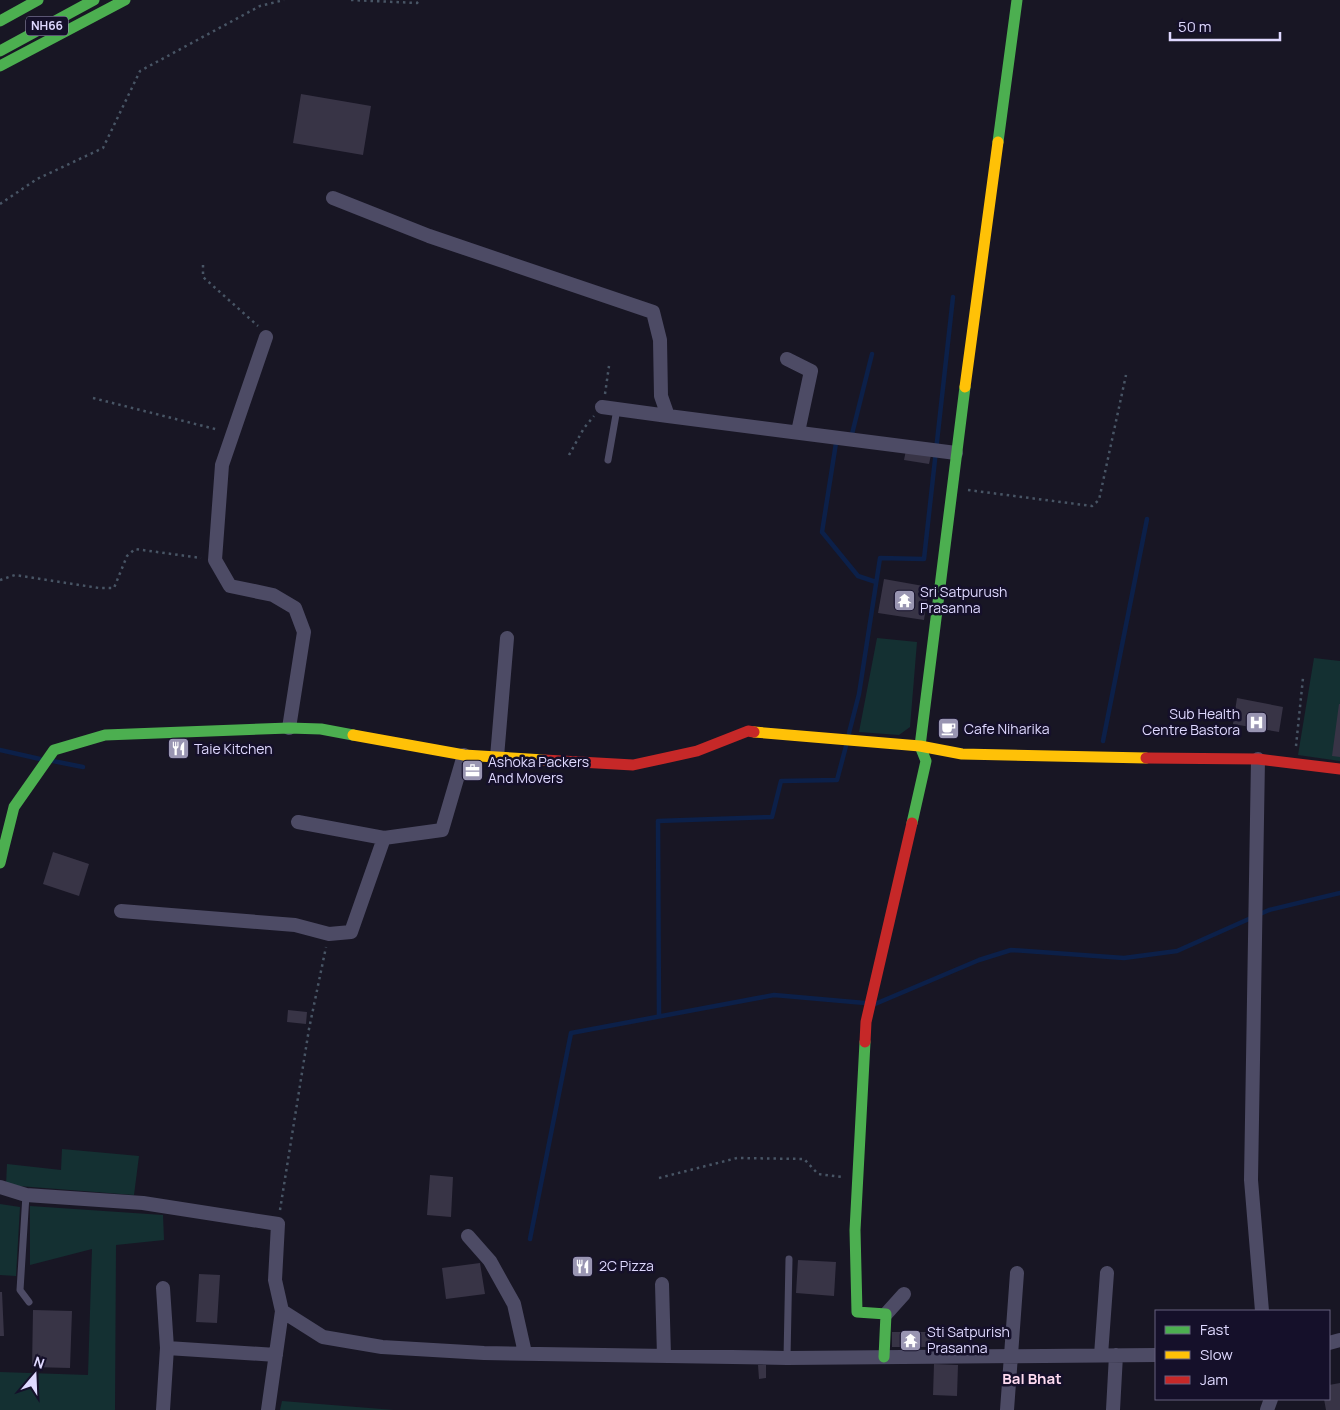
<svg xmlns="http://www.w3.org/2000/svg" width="1340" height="1410" font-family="Manrope,sans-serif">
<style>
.green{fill:#143032}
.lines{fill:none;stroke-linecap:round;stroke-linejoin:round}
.stream{stroke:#0c2049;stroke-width:4.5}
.building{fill:#383446}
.path{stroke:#485565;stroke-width:2.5;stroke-dasharray:2.5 4;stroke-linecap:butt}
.lane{stroke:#4d4b65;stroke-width:7}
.street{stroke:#4d4b65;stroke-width:14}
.fast{stroke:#4caf50;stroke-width:11}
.slow{stroke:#ffc107;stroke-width:11}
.jam{stroke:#c62828;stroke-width:11}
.labels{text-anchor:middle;stroke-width:5;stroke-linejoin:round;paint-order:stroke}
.shield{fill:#15102a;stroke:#a29dbf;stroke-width:1}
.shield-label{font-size:12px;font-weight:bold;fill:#dfd9ff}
.poi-label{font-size:14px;fill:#dfd9ff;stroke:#15102a;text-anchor:start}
.neighbourhood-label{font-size:15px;font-weight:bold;fill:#ffdbf0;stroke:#15102a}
</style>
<rect width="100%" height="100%" fill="#181624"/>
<path class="green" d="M 877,638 L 917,642 L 910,727 L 899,735 L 859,732 Z
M 1314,658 L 1340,661 L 1340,761 L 1298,755 Z
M 62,1149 L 139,1156 L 134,1195 L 6,1185 L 7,1164 L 61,1170 Z
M 0,1204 L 20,1207 L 16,1276 L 0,1275 Z
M 30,1206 L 163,1215 L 164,1240 L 116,1245 L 115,1410 L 0,1410 L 0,1372 L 88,1375 L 92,1249 L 30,1265 Z
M 282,1401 L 394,1410 L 280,1410 Z"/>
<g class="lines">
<path class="stream" d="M 851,438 L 872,354
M 838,443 L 836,443 L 822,532 L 858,576 L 876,582
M 849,733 L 859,694 L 880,558 L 924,559 L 953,297
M 1103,741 L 1147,519
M 0,750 L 40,759
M 53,761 L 83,767
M 875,1004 L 979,960 L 1011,950 L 1124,958 L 1177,951 L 1269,910 L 1340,893
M 659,1016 L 658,821 L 772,817 L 781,781 L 837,780 L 846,746
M 530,1239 L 571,1033 L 774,995 L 865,1003"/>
</g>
<path class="building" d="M 301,94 L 371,106 L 363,155 L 293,143 Z
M 906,450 L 931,455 L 929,464 L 904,460 Z
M 884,579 L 929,587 L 924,620 L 878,613 Z
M 1237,698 L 1283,707 L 1279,732 L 1233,724 Z
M 1339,704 L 1340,704 L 1340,757 L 1332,756 Z
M 53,852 L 89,864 L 79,896 L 43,884 Z
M 288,1010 L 307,1012 L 306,1024 L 287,1022 Z
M 430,1175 L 453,1177 L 451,1217 L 427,1215 Z
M 798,1260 L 836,1262 L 834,1296 L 796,1293 Z
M 480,1263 L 485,1294 L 446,1299 L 442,1268 Z
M 199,1274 L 220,1275 L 217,1323 L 196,1322 Z
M 0,1292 L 2,1292 L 4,1336 L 0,1336 Z
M 33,1310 L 72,1311 L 70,1368 L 32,1367 Z
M 892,1332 L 931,1332 L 931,1347 L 892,1347 Z
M 934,1364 L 958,1365 L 957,1396 L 933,1395 Z
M 758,1365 L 766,1365 L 766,1378 L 759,1379 Z
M 1340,1383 L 1340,1410 L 1326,1410 L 1324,1399 L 1329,1399 L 1329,1385 Z"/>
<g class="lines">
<path class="path" d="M 351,0 L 417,3 L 420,0
M 0,204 L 37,179 L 103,148 L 140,71 L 260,6 L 284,0
M 203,265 L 203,277 L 258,326
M 605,394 L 609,366
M 93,398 L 219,430
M 569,455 L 584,428 L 594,416
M 968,490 L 1092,506 L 1099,500 L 1126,375
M 0,580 L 15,575 L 99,588 L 114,588 L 127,556 L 135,549 L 201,558
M 1296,746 L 1303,678
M 659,1178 L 737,1158 L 804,1159 L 818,1174 L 842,1177
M 280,1210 L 309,1029 L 326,947"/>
<path class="lane" d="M 608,460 L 617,409
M 26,1195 L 20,1290 L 29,1302
M 787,1358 L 789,1259"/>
<path class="street" d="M 333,198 L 429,236 L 653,312 L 660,340 L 661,396 L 668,416 L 956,453
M 266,337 L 222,465 L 215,560 L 230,586 L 273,595 L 295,608 L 304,632 L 289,728
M 787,359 L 811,371 L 798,432
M 602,407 L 668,416
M 497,757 L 507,638
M 1258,759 L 1251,1180 L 1262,1311
M 298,822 L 384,838
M 121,911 L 295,925 L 329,934 L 351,932 L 384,838 L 442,830 L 464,755
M 0,1187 L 26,1195 L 143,1203 L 278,1224 L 275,1280 L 282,1311 L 323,1337 L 382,1347 L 484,1353 L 787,1358 L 1156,1355
M 468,1236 L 490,1261 L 514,1304 L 525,1353
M 662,1284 L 664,1356
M 886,1314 L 904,1294
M 1329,1343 L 1340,1340
M 167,1348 L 276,1355
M 1101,1355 L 1107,1273
M 163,1410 L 167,1348 L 163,1288
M 268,1410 L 282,1311
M 1007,1410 L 1017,1273
M 1113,1410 L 1116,1355
M 1267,1410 L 1271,1399"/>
<path class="fast" d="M 0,21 L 38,0
M 0,51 L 94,0
M 0,66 L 125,0
M 998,142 L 1017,0
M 912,823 L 926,761 L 920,746 L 965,387
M 0,863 L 14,807 L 54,750 L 105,735 L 289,728 L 321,729 L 353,735
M 865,1042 L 855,1230 L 857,1312 L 886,1314 L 884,1357"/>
<path class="slow" d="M 965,387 L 998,142
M 754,732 L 920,746 L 962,754 L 1146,758
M 353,735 L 464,755 L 544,760"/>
<path class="jam" d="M 1146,758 L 1258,759 L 1340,769
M 544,760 L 633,765 L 697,751 L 748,731 L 754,732
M 865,1042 L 866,1022 L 912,823"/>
</g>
<defs>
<symbol id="temple-square" viewBox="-11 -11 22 22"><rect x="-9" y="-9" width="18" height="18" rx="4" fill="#9995b2" stroke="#15102a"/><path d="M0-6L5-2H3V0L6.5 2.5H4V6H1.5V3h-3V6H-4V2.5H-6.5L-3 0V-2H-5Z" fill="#fff"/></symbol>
<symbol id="hospital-square" viewBox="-11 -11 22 22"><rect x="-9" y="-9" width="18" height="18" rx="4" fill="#9995b2" stroke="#15102a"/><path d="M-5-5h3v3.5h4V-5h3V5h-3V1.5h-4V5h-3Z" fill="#fff"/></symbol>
<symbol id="cafe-square" viewBox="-11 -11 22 22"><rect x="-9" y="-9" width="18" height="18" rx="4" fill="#9995b2" stroke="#15102a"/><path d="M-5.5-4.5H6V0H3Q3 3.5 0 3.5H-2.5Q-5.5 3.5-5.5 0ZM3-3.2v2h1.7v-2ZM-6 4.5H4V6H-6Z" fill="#fff"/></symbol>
<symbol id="restaurant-square" viewBox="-11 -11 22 22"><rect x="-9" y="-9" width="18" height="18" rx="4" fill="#9995b2" stroke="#15102a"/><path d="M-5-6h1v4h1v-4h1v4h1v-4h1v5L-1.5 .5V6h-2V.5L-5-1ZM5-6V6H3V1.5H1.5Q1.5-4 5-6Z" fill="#fff"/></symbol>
<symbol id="office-square" viewBox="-11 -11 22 22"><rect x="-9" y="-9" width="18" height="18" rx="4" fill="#9995b2" stroke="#15102a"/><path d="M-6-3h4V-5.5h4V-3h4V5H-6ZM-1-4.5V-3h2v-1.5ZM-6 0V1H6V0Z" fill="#fff"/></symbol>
</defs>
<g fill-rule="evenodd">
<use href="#temple-square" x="892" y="588" width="25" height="25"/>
<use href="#hospital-square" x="1244" y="710" width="25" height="25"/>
<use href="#cafe-square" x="936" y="716" width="25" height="25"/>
<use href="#restaurant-square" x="166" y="736" width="25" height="25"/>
<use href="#office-square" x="460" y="758" width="25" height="25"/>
<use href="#restaurant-square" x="570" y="1254" width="25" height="25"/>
<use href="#temple-square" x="898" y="1328" width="25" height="25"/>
</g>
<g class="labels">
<rect class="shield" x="26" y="16.5" width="42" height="19" rx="4"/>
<g class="shield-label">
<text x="47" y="30">NH66</text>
</g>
<g class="poi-label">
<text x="920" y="597">Sri Satpurush<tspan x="920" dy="16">Prasanna</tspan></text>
<text x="1240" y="719" text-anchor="end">Sub Health<tspan x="1240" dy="16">Centre Bastora</tspan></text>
<text x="964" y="734">Cafe Niharika</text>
<text x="194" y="754">Taie Kitchen</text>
<text x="488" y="767">Ashoka Packers<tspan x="488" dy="16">And Movers</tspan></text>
<text x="599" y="1271">2C Pizza</text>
<text x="927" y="1337">Sti Satpurish<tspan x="927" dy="16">Prasanna</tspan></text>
</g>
<g class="neighbourhood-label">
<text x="1032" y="1384">Bal Bhat</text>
</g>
</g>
<rect x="1155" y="1310" width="175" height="90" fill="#15102a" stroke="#66607f"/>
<rect x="1165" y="1326" width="25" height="8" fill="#4caf50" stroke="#66607f"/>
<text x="1200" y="1335" font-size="15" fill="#dfd9ff">Fast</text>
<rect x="1165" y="1351" width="25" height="8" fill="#ffc107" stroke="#66607f"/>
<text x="1200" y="1360" font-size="15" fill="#dfd9ff">Slow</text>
<rect x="1165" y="1376" width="25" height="8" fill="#c62828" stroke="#66607f"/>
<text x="1200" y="1385" font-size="15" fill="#dfd9ff">Jam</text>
<g transform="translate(35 1375) rotate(19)" stroke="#15102a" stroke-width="4" paint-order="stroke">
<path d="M0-4L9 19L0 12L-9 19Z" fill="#dfd9ff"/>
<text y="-8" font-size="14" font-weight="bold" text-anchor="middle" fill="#dfd9ff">N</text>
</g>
<path d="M1170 32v8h110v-8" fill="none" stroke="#dfd9ff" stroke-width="2.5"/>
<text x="1178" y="32" font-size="15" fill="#dfd9ff" stroke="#15102a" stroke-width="4" paint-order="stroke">50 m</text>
</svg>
